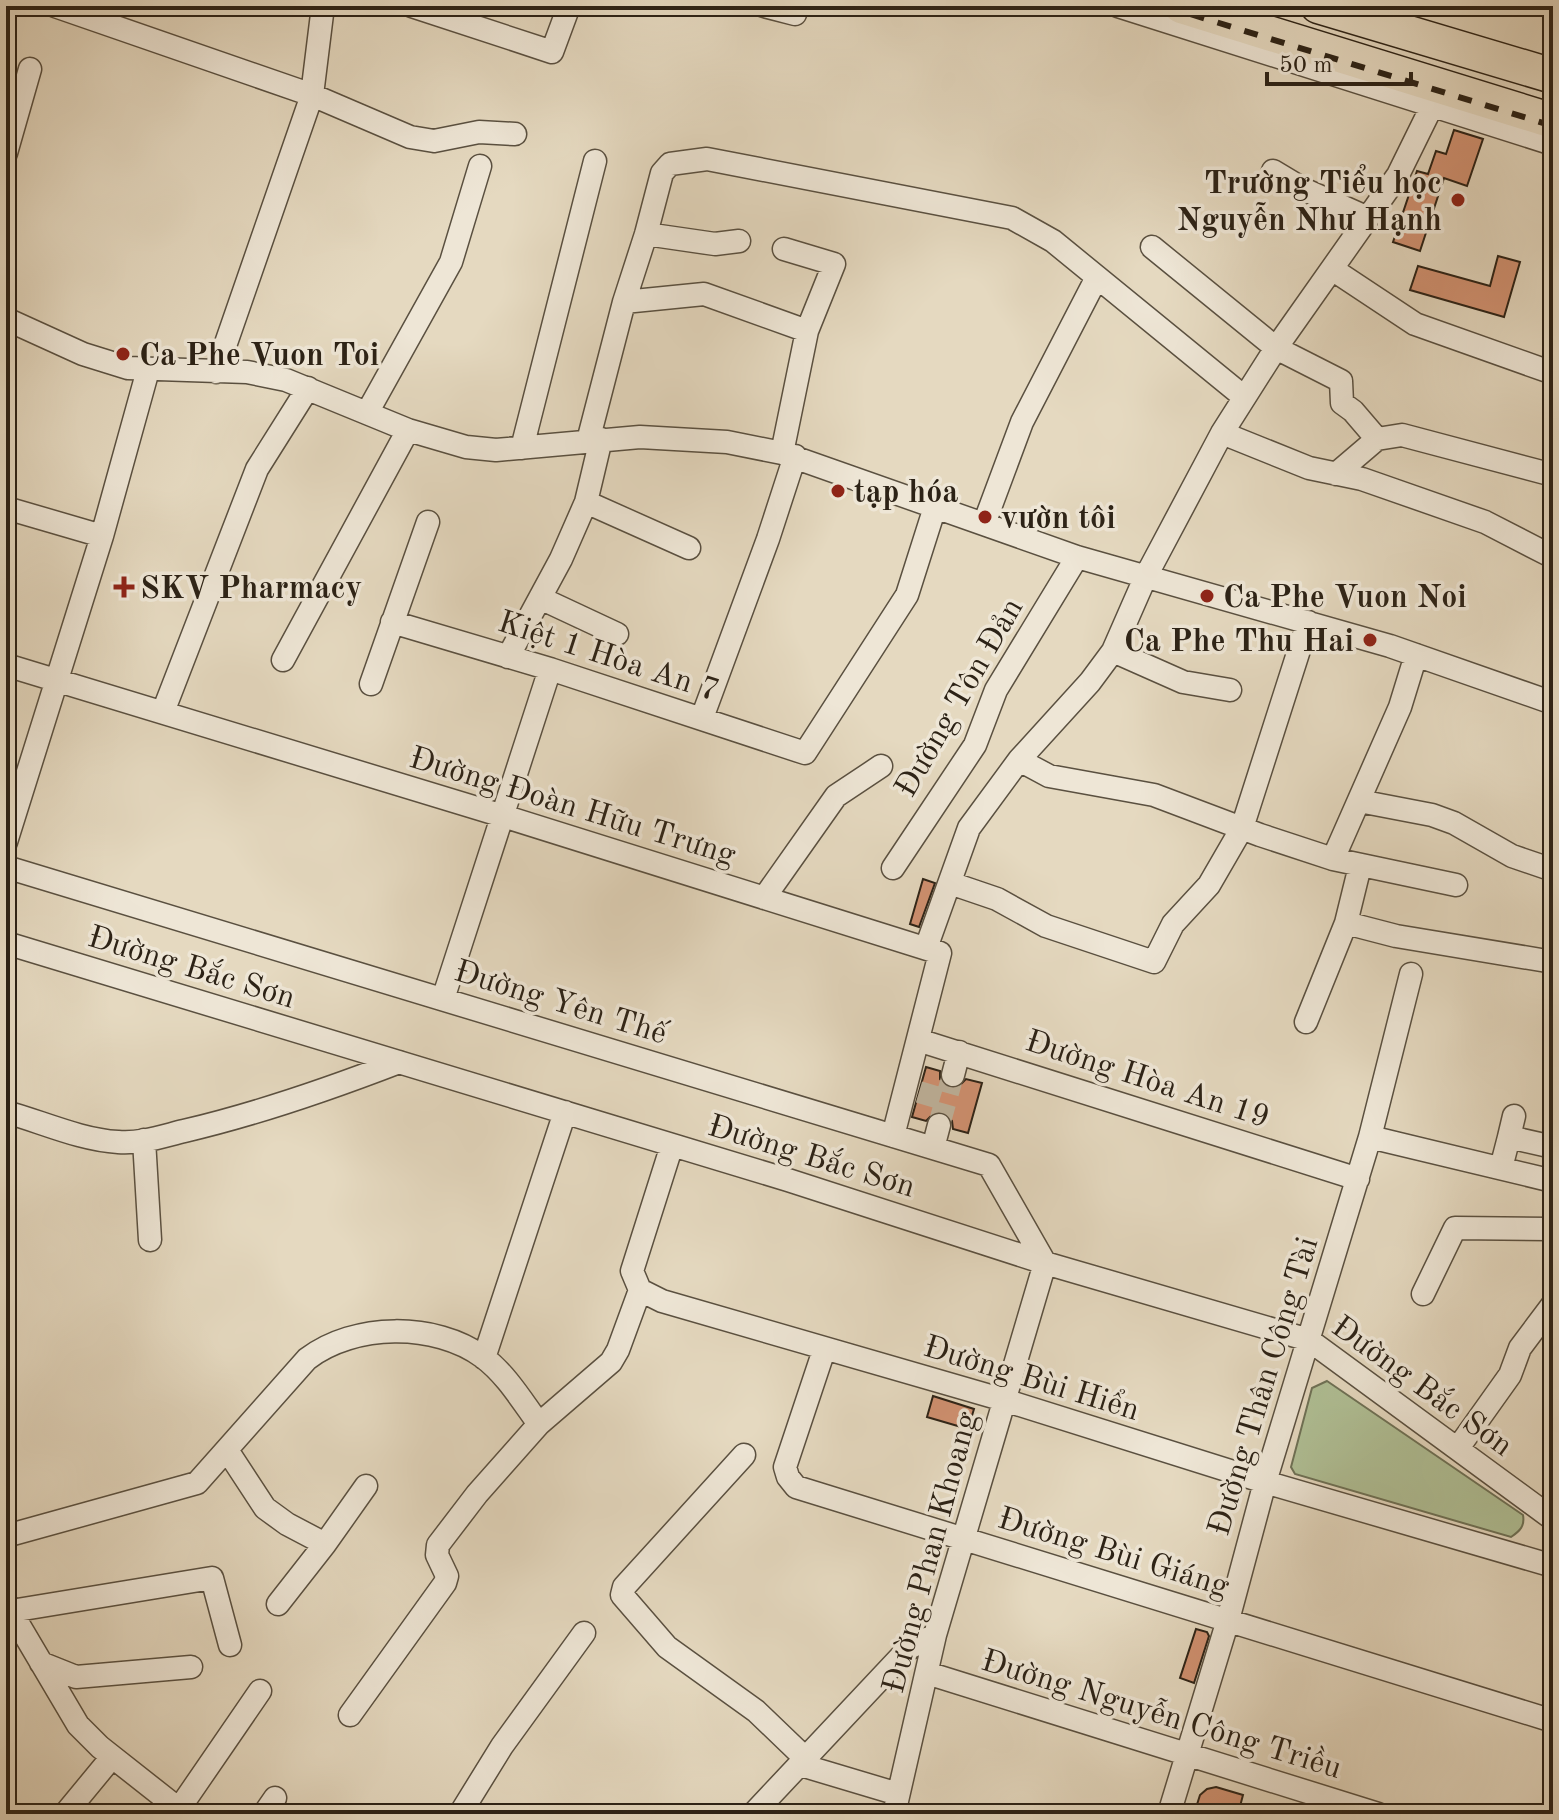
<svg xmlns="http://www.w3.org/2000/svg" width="1559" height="1820" font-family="'Old Standard TT',serif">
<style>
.green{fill:#b0c096;stroke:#6e7156;stroke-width:2}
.building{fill:#d29272;stroke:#2c2216;stroke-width:2}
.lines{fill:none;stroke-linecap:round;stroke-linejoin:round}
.minor-tunnel{stroke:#c0b49e;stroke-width:22;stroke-dasharray:22 11;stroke-linecap:butt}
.minor-casing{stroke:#5a5040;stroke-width:25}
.highway-casing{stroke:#2c2216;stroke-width:37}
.minor{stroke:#eee6d6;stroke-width:22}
.highway{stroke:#e5d9c0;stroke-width:34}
.rail{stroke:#2c2216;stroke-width:6;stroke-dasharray:14 14;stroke-linecap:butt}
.poi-dot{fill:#8f2418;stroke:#eee6d6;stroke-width:3}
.labels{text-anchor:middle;stroke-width:7;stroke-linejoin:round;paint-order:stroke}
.poi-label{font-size:32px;font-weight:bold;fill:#2c2216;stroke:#eee6d6;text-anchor:start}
.street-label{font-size:32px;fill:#2c2216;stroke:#eee6d6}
</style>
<rect width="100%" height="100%" fill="#e5d9c0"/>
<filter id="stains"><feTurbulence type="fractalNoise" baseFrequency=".0025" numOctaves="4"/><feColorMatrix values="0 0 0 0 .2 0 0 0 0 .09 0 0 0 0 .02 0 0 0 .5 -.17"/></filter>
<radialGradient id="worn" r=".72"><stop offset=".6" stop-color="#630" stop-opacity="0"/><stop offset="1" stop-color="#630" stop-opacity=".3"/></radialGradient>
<path class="green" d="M 1327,1381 L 1523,1515 C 1525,1526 1520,1531 1511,1537 L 1295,1474 L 1291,1467 L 1312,1388 Z"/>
<path class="building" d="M 1454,130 L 1483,139 L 1467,186 L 1444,178 L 1420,251 L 1393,242 L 1417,171 L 1428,174 L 1436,151 L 1446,154 Z
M 1498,256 L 1520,262 L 1504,317 L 1410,290 L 1418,266 L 1490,286 Z
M 923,879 L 935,883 L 919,927 L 910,924 Z
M 926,1067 L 940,1071 L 940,1079 L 949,1088 L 957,1088 L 966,1079 L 982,1083 L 968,1133 L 953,1129 L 952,1121 L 943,1112 L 935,1112 L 926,1121 L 912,1117 Z
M 933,1396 L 974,1409 L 968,1429 L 927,1417 Z
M 1196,1629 L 1207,1632 L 1209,1636 L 1194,1683 L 1180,1678 Z
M 1216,1787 L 1243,1795 L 1238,1814 L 1194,1814 L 1200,1795 L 1207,1789 Z"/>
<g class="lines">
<path class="minor-tunnel" d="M 919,1092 L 946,1100
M 939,1125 L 953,1075"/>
<defs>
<path id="minor" d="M 55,6 L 312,95 L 410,137 L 434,141 L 479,132 L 515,134
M 412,6 L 552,52 L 569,6
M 764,6 L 795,14 L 797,6
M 1118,6 L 1553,144
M 1395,30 L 1403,6
M 6,153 L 30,69
M 1273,171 L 1303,189 L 1368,218
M 646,234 L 715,244 L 739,241
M 1152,247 L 1276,348 L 1341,381 L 1342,403 L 1353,411 L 1377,439
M 1332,269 L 1415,324 L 1553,373
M 624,302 L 704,294 L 807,331
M 6,319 L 83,354 L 128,368 L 247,372 L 286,380 L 408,430 L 466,447 L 496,450 L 640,437 L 727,442 L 782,453 L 1077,557 L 1390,646 L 1553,703
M 216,372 L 312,95 L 323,6
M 367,413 L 451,262 L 480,166
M 1222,433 L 1309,468 L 1362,479 L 1485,522 L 1553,557
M 588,441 L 624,302 L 646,234 L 662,173 L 670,164 L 707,159 L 1012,218 L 1053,241 L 1244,397
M 522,448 L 595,161
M 782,453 L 807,331 L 834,264 L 784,249
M 1336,474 L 1377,439 L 1402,435 L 1553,475
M 586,502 L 689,548
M 6,508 L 102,536
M 984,524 L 1022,422 L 1097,277
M 540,598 L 617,634
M 392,622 L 550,669 L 805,753 L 907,595 L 935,507
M 1113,651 L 1183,682 L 1230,690
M 508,657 L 561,559 L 586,502 L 601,439
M 283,660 L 408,430
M 6,665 L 503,816 L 940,953 L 893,1136
M 371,684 L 428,522
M 163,712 L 257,469 L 308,388
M 702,718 L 768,539 L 795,456
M 1019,760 L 1049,776 L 1154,795 L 1260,835 L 1333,859 L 1456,885
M 1359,801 L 1432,815 L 1454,823 L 1512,856 L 1553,870
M 6,842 L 102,536 L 148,370
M 1333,859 L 1400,707 L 1416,655
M 6,867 L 989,1165 L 1045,1263
M 893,868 L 975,745 L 996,690 L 1077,557
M 950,883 L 997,899 L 1046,926 L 1154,962 L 1173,924 L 1209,885 L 1242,828 L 1308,622
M 764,898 L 836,796 L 881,766
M 1346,923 L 1396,936 L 1553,962
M 6,943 L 788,1180 L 1045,1263 L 1309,1340 L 1553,1519
M 926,948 L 969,828 L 1019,760 L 1090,682 L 1113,651 L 1145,578 L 1222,433 L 1276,348 L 1398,175 L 1432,106
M 443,999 L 550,669
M 1306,1022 L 1346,923 L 1360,866
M 918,1040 L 1358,1179
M 953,1075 L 959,1052
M 6,1112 C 42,1122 81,1140 118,1142 C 140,1144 163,1136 184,1131 C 257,1114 329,1089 399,1062
M 1370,1137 L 1553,1181
M 1509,1137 L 1514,1116
M 144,1140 L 150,1240
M 672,1145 L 632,1271 L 640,1290 L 662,1301 L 1004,1400 L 1265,1482 L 1553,1566
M 933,1148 L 939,1125
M 1501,1168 L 1509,1137 L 1553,1147
M 1423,1294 L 1455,1228 L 1550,1229 L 1553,1226
M 824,1350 L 785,1467 L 788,1477 L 796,1487 L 1553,1721
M 484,1358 L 565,1112
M 1458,1448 L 1510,1375 L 1520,1348 L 1553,1304
M 227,1450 L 265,1508 L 287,1524 L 325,1544
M 744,1455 L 624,1587 L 622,1595 L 667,1647 L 756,1711 L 806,1759
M 6,1536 L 197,1483 L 307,1359 C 354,1323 435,1322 483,1357 C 506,1374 522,1401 539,1424
M 6,1603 L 78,1725 L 100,1747 L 185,1814
M 278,1604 L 325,1544 L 366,1486
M 11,1611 L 212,1578 L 230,1645
M 41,1663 L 76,1677 L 191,1667
M 927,1673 L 1378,1814
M 350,1715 L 445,1583 L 447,1576 L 437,1555 L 438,1545 L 477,1494 L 539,1424 L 611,1362 L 618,1350 L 640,1290
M 801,1765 L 898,1794
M 179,1809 L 260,1691
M 65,1814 L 112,1757
M 264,1814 L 275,1798
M 460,1814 L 502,1746 L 584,1633
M 753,1814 L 909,1648 L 935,1635
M 894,1814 L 935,1635 L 1045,1263
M 1169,1814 L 1228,1620 L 1265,1482 L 1370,1137 L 1411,974"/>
<path id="highway" d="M 1181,6 L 1553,121
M 1318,6 L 1553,76"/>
</defs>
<use href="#minor" class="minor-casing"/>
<use href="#highway" class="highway-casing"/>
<use href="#minor" class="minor"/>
<use href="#highway" class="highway"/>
<path class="rail" d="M 1164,6 L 1553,126"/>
</g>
<g class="poi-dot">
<circle cx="1458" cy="200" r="8"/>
<circle cx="123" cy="354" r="8"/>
<circle cx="838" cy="491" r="8"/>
<circle cx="985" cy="517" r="8"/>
<path d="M120 575h8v8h8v8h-8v8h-8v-8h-8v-8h8z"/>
<circle cx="1207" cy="596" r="8"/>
<circle cx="1370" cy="640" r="8"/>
</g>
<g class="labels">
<g class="poi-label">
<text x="1442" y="193" text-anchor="end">Trường Tiểu học<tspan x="1442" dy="37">Nguyễn Như Hạnh</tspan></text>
<text x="139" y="365">Ca Phe Vuon Toi</text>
<text x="854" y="502">tạp hóa</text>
<text x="1001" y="528">vườn tôi</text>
<text x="140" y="598">SKV Pharmacy</text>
<text x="1223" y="607">Ca Phe Vuon Noi</text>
<text x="1354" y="651" text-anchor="end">Ca Phe Thu Hai</text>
</g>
<g class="street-label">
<text transform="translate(609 655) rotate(18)" y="11">Kiệt 1 Hòa An 7</text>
<text transform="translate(958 697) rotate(-60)" y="11">Đường Tôn Đản</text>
<text transform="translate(573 805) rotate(17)" y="11">Đường Đoàn Hữu Trưng</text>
<text transform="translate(192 966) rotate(17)" y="11">Đường Bắc Sơn</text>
<text transform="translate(561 1001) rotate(17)" y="11">Đường Yên Thế</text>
<text transform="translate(1148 1078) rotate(18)" y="11">Đường Hòa An 19</text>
<text transform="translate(812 1155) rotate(17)" y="11">Đường Bắc Sơn</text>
<text transform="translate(1032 1377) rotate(17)" y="11">Đường Bùi Hiển</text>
<text transform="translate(1423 1385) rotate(36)" y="11">Đường Bắc Sơn</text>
<text transform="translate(1262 1386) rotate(-73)" y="11">Đường Thân Công Tài</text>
<text transform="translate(1114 1551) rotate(17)" y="11">Đường Bùi Giáng</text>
<text transform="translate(929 1552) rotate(-75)" y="11">Đường Phan Khoang</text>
<text transform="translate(1162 1713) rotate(17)" y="11">Đường Nguyễn Công Triều</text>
</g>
</g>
<rect width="1559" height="1820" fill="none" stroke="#e5d9c0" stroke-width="32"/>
<rect x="8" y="8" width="1543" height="1804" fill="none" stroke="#2c2216" stroke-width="4"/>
<rect x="16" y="16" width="1527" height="1788" fill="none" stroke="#2c2216" stroke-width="2"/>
<path d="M1267 72v12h144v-12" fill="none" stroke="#2c2216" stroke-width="4"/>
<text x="1279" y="72" font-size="24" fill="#2c2216" stroke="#eee6d6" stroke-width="6" paint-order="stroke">50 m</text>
<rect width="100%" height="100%" filter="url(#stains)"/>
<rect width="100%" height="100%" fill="url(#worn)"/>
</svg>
